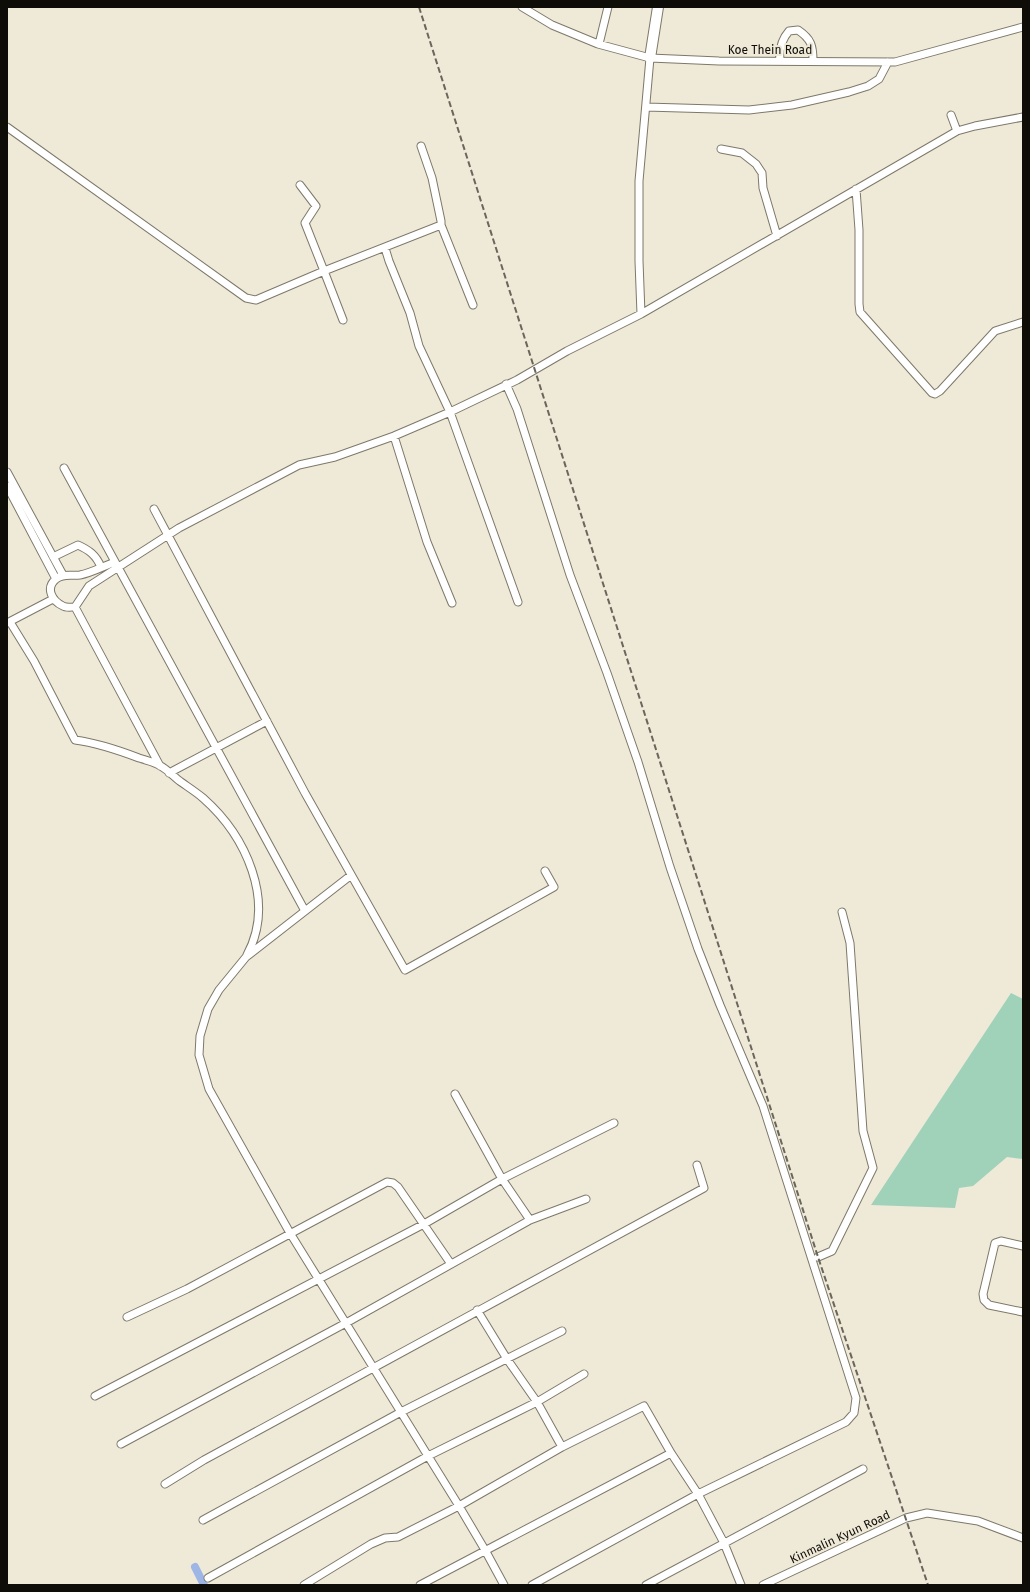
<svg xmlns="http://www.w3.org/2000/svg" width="1030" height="1592" font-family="'Fira Sans',sans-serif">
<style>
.green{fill:#9fd2b9}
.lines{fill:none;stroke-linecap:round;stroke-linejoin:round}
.canal{stroke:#9eb6e5;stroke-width:8}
.street-casing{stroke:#7d7869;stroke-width:9}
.secondary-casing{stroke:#7d7869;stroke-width:12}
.street{stroke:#fff;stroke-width:7}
.secondary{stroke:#fff;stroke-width:10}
.rail{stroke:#6a665c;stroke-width:2;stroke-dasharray:6 3;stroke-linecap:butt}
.labels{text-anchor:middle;stroke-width:4;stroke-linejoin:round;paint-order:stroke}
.street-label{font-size:12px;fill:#0f0d08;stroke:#efe9d8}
</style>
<rect width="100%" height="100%" fill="#efe9d8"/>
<path class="green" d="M 1011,993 L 1023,999 L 1023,1159 L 1007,1157 L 973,1186 L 959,1188 L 955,1208 L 871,1205 Z"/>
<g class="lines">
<path class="canal" d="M 195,1567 L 204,1585"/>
<defs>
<path id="street" d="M 522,7 L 552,25 L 598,44 L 650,58 L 719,61 L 895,62 L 1023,27
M 599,44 L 608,7
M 780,61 C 779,50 782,39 789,31 L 798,30 C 811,39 813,45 813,61
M 646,107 L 749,110 L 792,105 L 849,92 L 868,86 L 879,79 L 888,62
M 951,115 L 957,131
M 7,127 L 246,298 L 256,300 L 324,271 L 343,320
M 421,146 L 432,178 L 441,221 L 441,225 L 473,305
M 721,149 L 742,153 L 756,164 L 762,173 L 763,188 L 777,236
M 300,185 L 316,206 L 305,223 L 324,271 L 441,225
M 856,189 L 859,230 L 859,304 L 860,312 L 932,393 L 935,394 L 940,391 L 995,331 L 1023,322
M 385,248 L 389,261 L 410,313 L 419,346 L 450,412 L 518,602
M 641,314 L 639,261 L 639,181 L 650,58
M 506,384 L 517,409 L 570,575 L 607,673 L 638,762 L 670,867 L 698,949 L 720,1005 L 763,1106 L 856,1398 L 854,1413 L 846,1422 L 698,1494 L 532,1585
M 394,436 L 427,542 L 452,603
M 64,468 L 305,911
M 7,472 L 63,575
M 7,486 L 56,579
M 154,509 L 305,793 L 405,970 L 554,887 L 545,871
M 53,557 L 78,545 C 89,550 96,555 101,567
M 115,562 C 104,566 91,573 80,575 C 71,576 63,573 56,579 C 45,588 52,601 63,606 C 66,608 71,607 75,607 L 89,586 L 179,528 L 299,465 L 335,457 L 394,436 L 450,412 L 517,380 L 567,351 L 641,314 L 957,131 L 975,126 L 1023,117
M 75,607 L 160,766
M 10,622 L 34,661 L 75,740 C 98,743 118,750 139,758 C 146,760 153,762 159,765 C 167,769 174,777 181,782 C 188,787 196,792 203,798 C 246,836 276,901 247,955
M 7,623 L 53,599
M 169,773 L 267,721
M 350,876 L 246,957 L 219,990 L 208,1009 L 200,1036 L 199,1055 L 209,1089 L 290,1233 L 459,1506 L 485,1550 L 504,1585
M 455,1094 L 502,1179 L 530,1220
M 1023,1246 L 1001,1241 L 995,1243 L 983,1294 L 984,1300 L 989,1305 L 1023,1312
M 818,1257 L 832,1251 L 873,1168 L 863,1131 L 850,943 L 842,912
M 477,1310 L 507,1359 L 537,1402 L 562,1447
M 127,1317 L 187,1289 L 387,1182 L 393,1183 L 398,1187 L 451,1264
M 95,1396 L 424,1224 L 502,1179 L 614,1123
M 121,1444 L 346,1323 L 530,1220 L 586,1199
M 165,1484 L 204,1460 L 704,1188 L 697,1165
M 203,1520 L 401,1412 L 562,1331
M 208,1578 L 428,1456 L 537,1402 L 584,1374
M 304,1585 L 371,1544 L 385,1538 L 398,1537 L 459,1506 L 562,1447 L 644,1406 L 671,1453 L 698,1494 L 724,1543 L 741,1585
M 420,1585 L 671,1453
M 646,1585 L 863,1469
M 763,1585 L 906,1518 L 927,1513 L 978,1521 L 1023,1538"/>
<path id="secondary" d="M 650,58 L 658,7"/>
</defs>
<use href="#street" class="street-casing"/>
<use href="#secondary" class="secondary-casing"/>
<use href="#street" class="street"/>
<use href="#secondary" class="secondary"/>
<path class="rail" d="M 419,7 L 818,1257 L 928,1585"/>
</g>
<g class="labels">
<g class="street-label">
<text x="770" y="54">Koe Thein Road</text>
<text transform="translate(840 1537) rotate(-25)" y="4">Kinmalin Kyun Road</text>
</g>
</g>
<rect width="1030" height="1592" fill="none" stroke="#0f0d08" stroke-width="16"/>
</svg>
